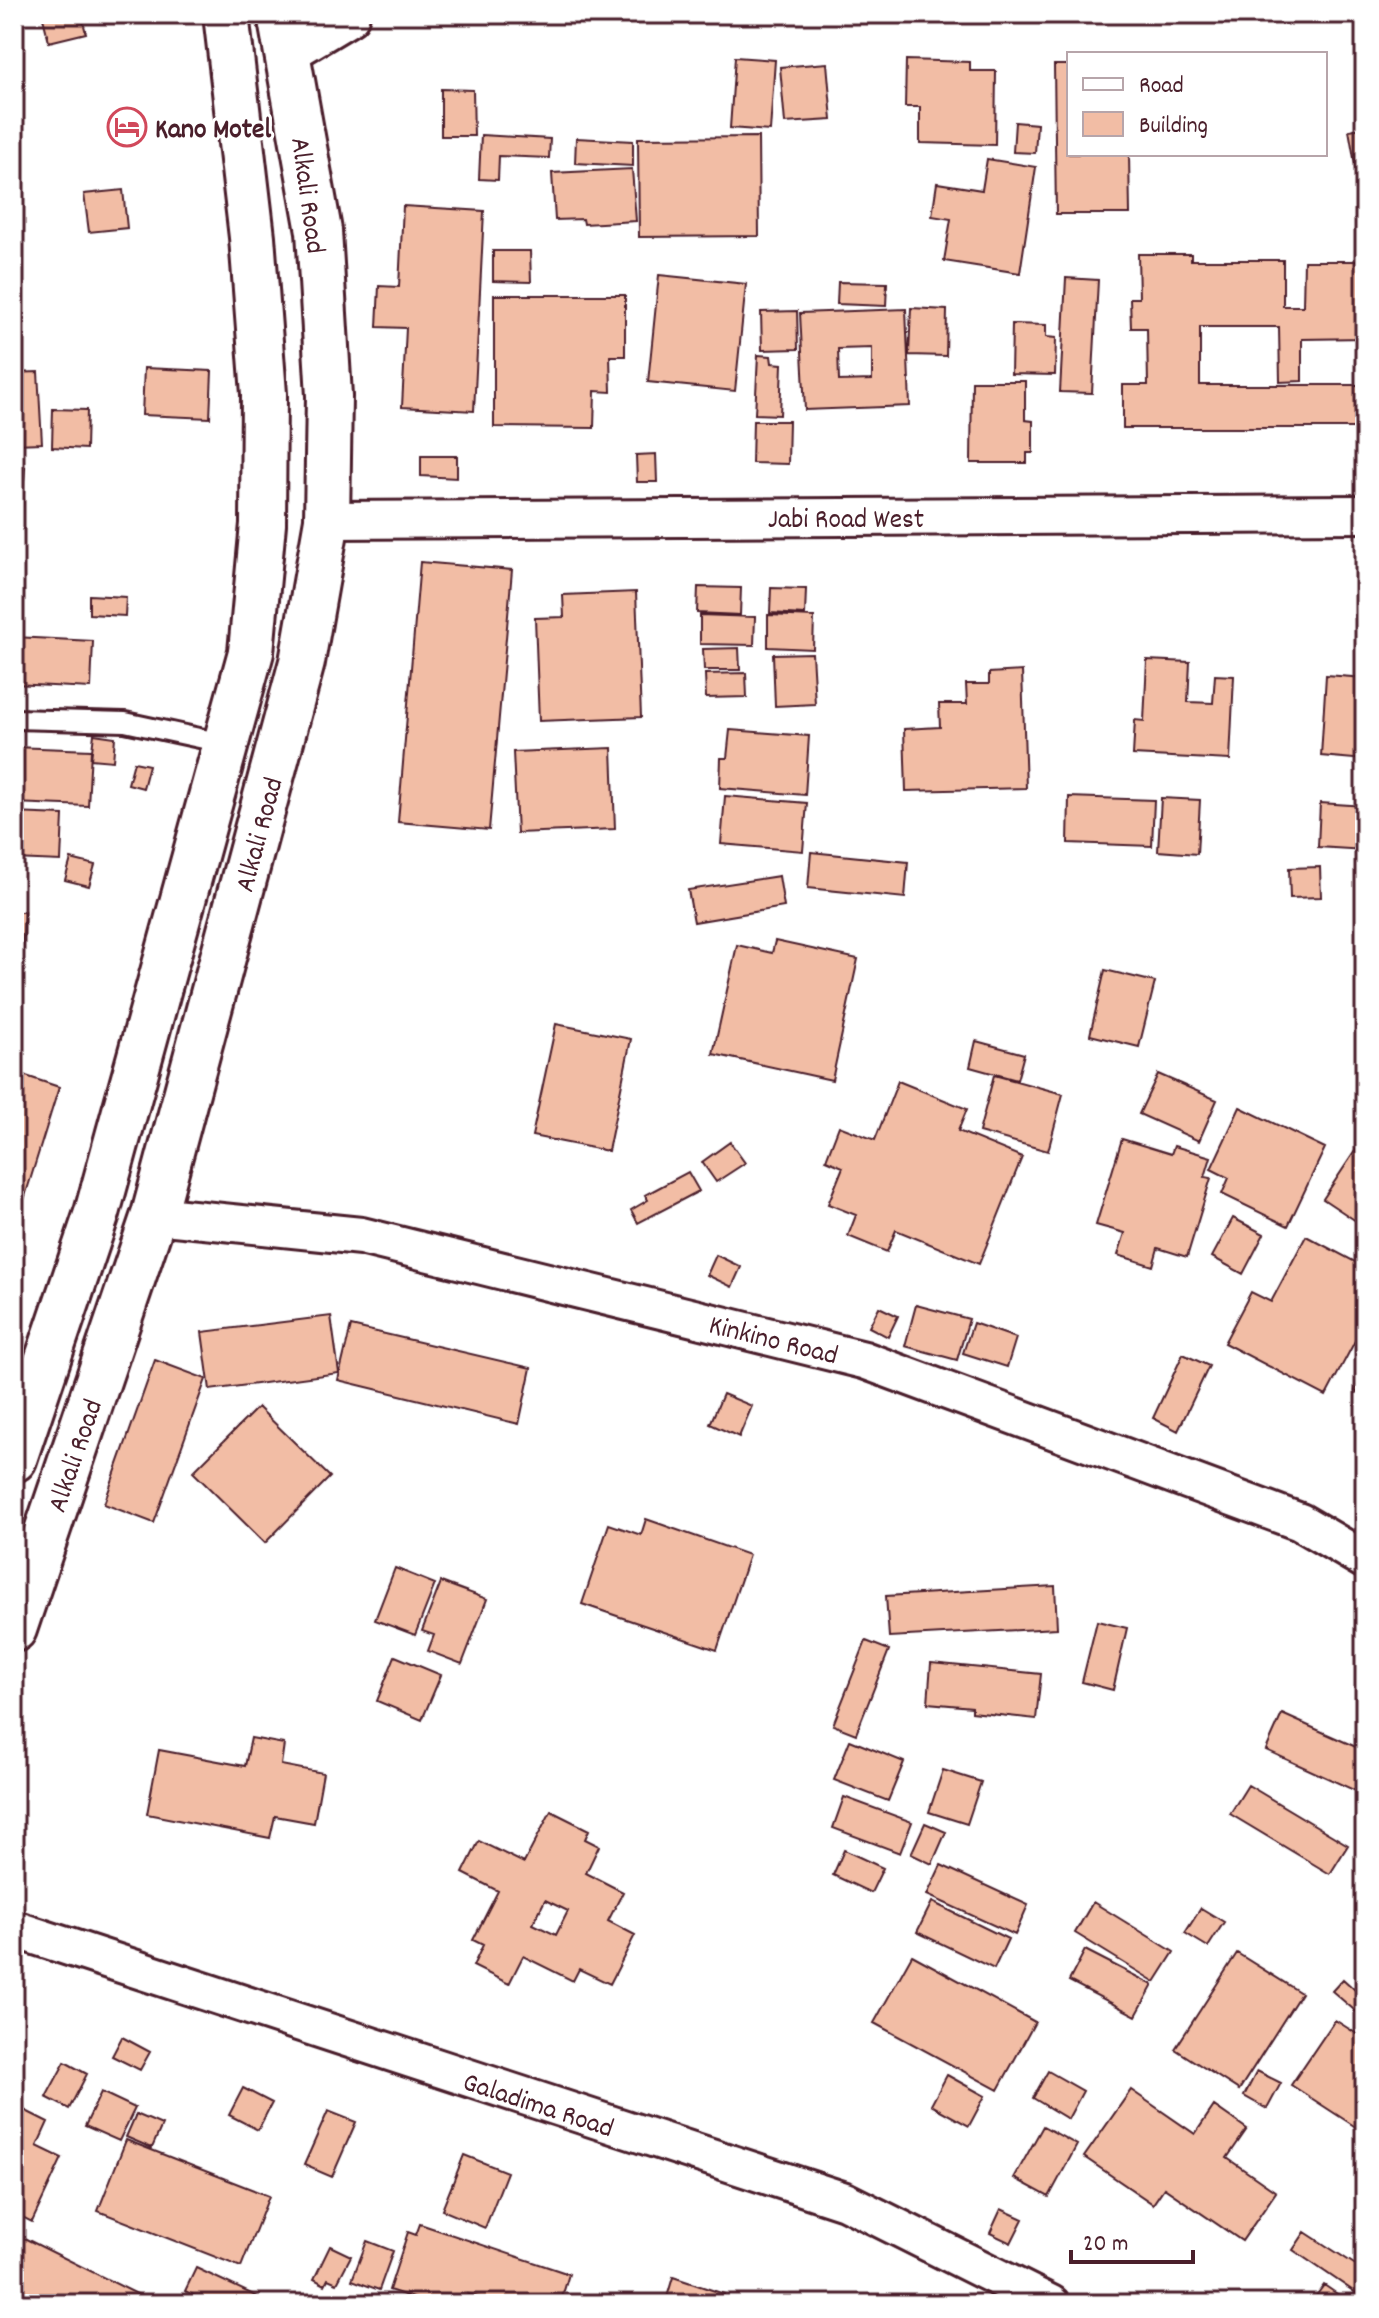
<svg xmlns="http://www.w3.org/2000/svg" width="1379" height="2318" font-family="Dekko,sans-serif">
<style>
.building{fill:#f2bda5;stroke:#4a1f2b;stroke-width:2;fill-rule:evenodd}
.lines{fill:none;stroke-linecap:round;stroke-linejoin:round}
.lane-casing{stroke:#4a1f2b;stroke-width:24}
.street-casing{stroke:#4a1f2b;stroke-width:42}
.secondary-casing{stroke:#4a1f2b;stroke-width:50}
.lane{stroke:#fff;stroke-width:18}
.street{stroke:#fff;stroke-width:36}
.secondary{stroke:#fff;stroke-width:44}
.labels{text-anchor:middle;stroke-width:6;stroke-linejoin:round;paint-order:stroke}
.poi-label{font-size:28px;font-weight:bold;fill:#4a1f2b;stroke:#fff;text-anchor:start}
.street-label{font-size:28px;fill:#4a1f2b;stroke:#fff}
</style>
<rect width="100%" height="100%" fill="#fff"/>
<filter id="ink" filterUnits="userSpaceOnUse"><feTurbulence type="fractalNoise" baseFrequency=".0125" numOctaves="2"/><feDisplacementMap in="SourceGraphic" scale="16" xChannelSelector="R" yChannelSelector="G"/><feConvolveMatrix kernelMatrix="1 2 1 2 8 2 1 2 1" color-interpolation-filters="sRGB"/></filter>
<g filter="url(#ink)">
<path class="building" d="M 42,14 L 81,14 L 86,33 L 49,42 Z
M 735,57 L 775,60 L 770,131 L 730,128 Z
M 906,60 L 970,62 L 970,71 L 996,71 L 995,145 L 920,143 L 920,107 L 905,107 Z
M 827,63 L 832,120 L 785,123 L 780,67 Z
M 1054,65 L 1069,65 L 1069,154 L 1129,154 L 1130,214 L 1056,214 Z
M 441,89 L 473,90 L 474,136 L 441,136 Z
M 1365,102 L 1365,179 L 1358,180 L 1349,130 L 1363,128 L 1358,104 Z
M 1015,122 L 1037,124 L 1035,153 L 1013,152 Z
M 481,135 L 550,139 L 549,158 L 499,156 L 498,180 L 479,179 Z
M 758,137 L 759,236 L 639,237 L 638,138 Z
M 576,138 L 633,141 L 633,166 L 575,163 Z
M 987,159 L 1036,167 L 1020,273 L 944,261 L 951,219 L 932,216 L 937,183 L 982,190 Z
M 632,169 L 636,221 L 584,224 L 583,219 L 555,220 L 552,173 Z
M 123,190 L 127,228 L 89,232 L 84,194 Z
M 403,206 L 484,211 L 474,411 L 402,407 L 406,328 L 377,327 L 379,286 L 399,287 Z
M 493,251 L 530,251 L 531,282 L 493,281 Z
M 1138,254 L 1191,254 L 1191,260 L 1283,260 L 1283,306 L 1303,306 L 1304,261 L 1365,261 L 1365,338 L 1302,339 L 1302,381 L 1280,382 L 1279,327 L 1200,327 L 1200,385 L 1365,385 L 1365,428 L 1123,428 L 1123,385 L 1148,385 L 1147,328 L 1131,328 L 1130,298 L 1139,298 Z
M 659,275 L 746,284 L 735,391 L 648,382 Z
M 1066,278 L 1098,280 L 1092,393 L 1060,392 Z
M 838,282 L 887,283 L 886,306 L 837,304 Z
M 494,295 L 625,295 L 625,356 L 610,356 L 611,392 L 595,391 L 594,428 L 494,427 Z
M 911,308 L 947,310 L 946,356 L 909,355 Z
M 906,309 L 910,406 L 805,410 L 800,313 ZM 872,348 L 872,380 L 839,381 L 838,349 Z
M 797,311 L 798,349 L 762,350 L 761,312 Z
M 1012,324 L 1046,325 L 1046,337 L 1056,338 L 1055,375 L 1011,374 Z
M 758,355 L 771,356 L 772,363 L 782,364 L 780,415 L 755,414 Z
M 144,368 L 212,371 L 210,418 L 142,415 Z
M 38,372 L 42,443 L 14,444 L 14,373 Z
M 972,381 L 1025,381 L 1025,420 L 1033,421 L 1033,453 L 1027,453 L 1027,463 L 971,463 Z
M 53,409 L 87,410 L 86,449 L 52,447 Z
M 753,421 L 789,421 L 788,464 L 752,463 Z
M 656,454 L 657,482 L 637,482 L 636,455 Z
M 421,456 L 457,456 L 457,478 L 421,476 Z
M 14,466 L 25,467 L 17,578 L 14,578 Z
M 420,562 L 512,570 L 489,830 L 398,822 Z
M 698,587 L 741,588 L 740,615 L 697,613 Z
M 771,588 L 806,589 L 805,615 L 770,613 Z
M 636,592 L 641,717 L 539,721 L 535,618 L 564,617 L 563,595 Z
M 89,595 L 126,597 L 125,616 L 89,614 Z
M 700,615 L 755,617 L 754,645 L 700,644 Z
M 768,615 L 814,617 L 813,649 L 768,647 Z
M 14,637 L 93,641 L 91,688 L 14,684 Z
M 739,648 L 740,670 L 704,670 L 703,649 Z
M 812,653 L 815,704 L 775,706 L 773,654 Z
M 1147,660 L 1190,662 L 1188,702 L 1213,703 L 1215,675 L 1234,676 L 1230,760 L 1133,755 L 1135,720 L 1144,721 Z
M 1022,671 L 1026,788 L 906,791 L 904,729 L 940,727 L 939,704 L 967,704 L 966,684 L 989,684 L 989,673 Z
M 746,673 L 747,697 L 706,698 L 705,674 Z
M 1326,675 L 1365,678 L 1365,760 L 1321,756 Z
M 730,730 L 809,736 L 805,795 L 720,788 L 721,758 L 727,758 Z
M 94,734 L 115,737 L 113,761 L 91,759 Z
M 14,747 L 91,750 L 88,806 L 14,803 Z
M 612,748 L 615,829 L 517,833 L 513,752 Z
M 134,762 L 149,765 L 143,788 L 128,784 Z
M 725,796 L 807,803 L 803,851 L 721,844 Z
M 1069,797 L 1154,800 L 1152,846 L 1068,843 Z
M 1161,798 L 1200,800 L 1197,854 L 1158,851 Z
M 1320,803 L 1365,806 L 1365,850 L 1318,847 Z
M 14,813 L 63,815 L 61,861 L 14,859 Z
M 811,852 L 908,862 L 905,898 L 808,888 Z
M 71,859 L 95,865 L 89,886 L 65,880 Z
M 1320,867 L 1321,897 L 1290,898 L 1289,868 Z
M 779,876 L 784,907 L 694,922 L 688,890 Z
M 14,912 L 24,912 L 22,967 L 14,966 Z
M 775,941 L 858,959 L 832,1080 L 713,1054 L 737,945 L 772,953 Z
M 1105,970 L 1155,982 L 1139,1047 L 1090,1035 Z
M 556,1024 L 631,1039 L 608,1151 L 532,1136 Z
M 976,1041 L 1024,1054 L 1017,1080 L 970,1067 Z
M 14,1072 L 59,1087 L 14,1232 Z
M 1158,1074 L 1217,1100 L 1199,1141 L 1139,1114 Z
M 994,1075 L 1063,1094 L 1048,1151 L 979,1132 Z
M 898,1081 L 967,1109 L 958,1131 L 1022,1157 L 979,1264 L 896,1230 L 887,1252 L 848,1236 L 856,1215 L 828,1204 L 843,1167 L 826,1160 L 839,1126 L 875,1140 Z
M 1240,1107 L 1325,1148 L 1288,1226 L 1222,1194 L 1229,1178 L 1211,1169 Z
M 1122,1139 L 1171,1154 L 1174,1146 L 1211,1157 L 1205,1177 L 1211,1178 L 1187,1257 L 1158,1248 L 1153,1266 L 1118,1255 L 1125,1233 L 1096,1225 Z
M 730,1142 L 745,1163 L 716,1182 L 702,1162 Z
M 1361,1142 L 1365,1145 L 1365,1227 L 1323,1199 Z
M 688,1172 L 699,1191 L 638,1223 L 631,1210 L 648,1200 L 645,1195 Z
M 1233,1218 L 1264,1234 L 1243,1274 L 1212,1257 Z
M 1306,1236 L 1365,1267 L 1365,1322 L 1326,1396 L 1224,1343 L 1251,1292 L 1271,1302 Z
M 716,1255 L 741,1267 L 732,1287 L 707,1275 Z
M 916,1305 L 969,1319 L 957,1360 L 905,1346 Z
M 879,1307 L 898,1316 L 888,1337 L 869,1327 Z
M 331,1316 L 339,1373 L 210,1390 L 202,1332 Z
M 973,1323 L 1016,1338 L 1007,1367 L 963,1353 Z
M 351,1326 L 531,1368 L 519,1424 L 338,1380 Z
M 1183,1354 L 1209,1366 L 1178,1431 L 1153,1418 Z
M 155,1360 L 206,1379 L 154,1523 L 104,1504 Z
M 1365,1371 L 1365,1396 L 1355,1391 Z
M 723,1394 L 752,1406 L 739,1437 L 710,1424 Z
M 258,1407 L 330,1477 L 265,1543 L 193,1472 Z
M 646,1519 L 749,1555 L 717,1650 L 582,1604 L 609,1524 L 641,1535 Z
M 395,1568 L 435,1584 L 415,1635 L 375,1620 Z
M 441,1582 L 487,1599 L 462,1664 L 428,1651 L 434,1635 L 422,1631 Z
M 1055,1586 L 1057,1628 L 889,1637 L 886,1596 Z
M 1097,1621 L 1127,1628 L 1113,1690 L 1082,1682 Z
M 866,1641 L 889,1650 L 856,1734 L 833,1725 Z
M 395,1656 L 441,1675 L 422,1720 L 377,1701 Z
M 931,1663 L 1041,1674 L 1036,1719 L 972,1712 L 972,1707 L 928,1703 Z
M 1282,1714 L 1365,1751 L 1365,1776 L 1358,1792 L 1266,1750 Z
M 251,1738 L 284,1744 L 281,1765 L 323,1773 L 314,1823 L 275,1816 L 270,1838 L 147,1814 L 159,1750 L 245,1766 Z
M 850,1740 L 904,1762 L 888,1801 L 834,1780 Z
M 943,1770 L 981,1782 L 967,1824 L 929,1812 Z
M 1248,1785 L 1348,1845 L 1330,1874 L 1230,1814 Z
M 844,1797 L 912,1822 L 900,1853 L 833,1828 Z
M 551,1811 L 589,1830 L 585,1839 L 599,1846 L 586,1873 L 623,1892 L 608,1921 L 635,1935 L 610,1984 L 579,1969 L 573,1981 L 523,1956 L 509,1984 L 473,1966 L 483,1945 L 473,1940 L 498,1891 L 463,1873 L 479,1841 L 524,1863 ZM 545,1900 L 568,1911 L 556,1935 L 533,1924 Z
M 925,1823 L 946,1832 L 932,1864 L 911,1854 Z
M 844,1850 L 883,1868 L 871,1893 L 833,1875 Z
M 941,1865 L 1028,1905 L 1015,1935 L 927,1895 Z
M 932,1902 L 1008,1939 L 994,1969 L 917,1932 Z
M 1093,1902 L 1174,1952 L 1155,1982 L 1075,1933 Z
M 1201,1908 L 1224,1922 L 1208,1947 L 1185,1933 Z
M 1085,1950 L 1153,1985 L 1136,2016 L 1069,1981 Z
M 1237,1953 L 1301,1993 L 1239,2090 L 1175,2049 Z
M 912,1955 L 1035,2022 L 998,2090 L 874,2023 Z
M 1343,1979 L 1365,1999 L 1365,2009 L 1360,2015 L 1332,1991 Z
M 1335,2020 L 1365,2039 L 1365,2133 L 1291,2085 Z
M 122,2037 L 150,2052 L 140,2070 L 112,2056 Z
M 65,2062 L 87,2074 L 69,2109 L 46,2097 Z
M 1048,2071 L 1083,2091 L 1068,2119 L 1033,2098 Z
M 1257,2071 L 1281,2083 L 1267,2109 L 1244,2096 Z
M 947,2075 L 985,2096 L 969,2126 L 931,2105 Z
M 243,2088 L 272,2103 L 258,2130 L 229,2115 Z
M 1131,2090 L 1195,2134 L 1214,2106 L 1247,2129 L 1227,2158 L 1276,2192 L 1242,2241 L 1164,2188 L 1153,2204 L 1084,2157 Z
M 101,2092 L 135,2108 L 119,2141 L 85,2126 Z
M 14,2105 L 48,2122 L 37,2146 L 62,2158 L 32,2222 L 14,2213 Z
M 328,2111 L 356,2122 L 332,2177 L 304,2165 Z
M 136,2114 L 162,2125 L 152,2148 L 126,2137 Z
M 1043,2126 L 1077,2145 L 1049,2197 L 1014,2178 Z
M 126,2140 L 269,2196 L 241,2267 L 98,2211 Z
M 464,2155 L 507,2172 L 485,2228 L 442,2210 Z
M 1001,2209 L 1023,2219 L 1011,2243 L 990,2233 Z
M 420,2224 L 569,2274 L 560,2304 L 500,2304 L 468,2294 L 465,2304 L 432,2304 L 389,2290 L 408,2232 L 416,2235 Z
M 1305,2232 L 1365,2271 L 1365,2299 L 1293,2250 Z
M 14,2233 L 157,2304 L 33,2304 L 14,2295 Z
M 367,2241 L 393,2251 L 379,2290 L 352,2280 Z
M 330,2246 L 351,2256 L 337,2283 L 328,2279 L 325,2285 L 314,2279 Z
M 196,2268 L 258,2297 L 255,2304 L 211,2304 L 185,2291 Z
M 673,2277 L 724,2294 L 721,2304 L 665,2304 Z
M 1324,2285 L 1349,2302 L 1348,2304 L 1310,2304 Z"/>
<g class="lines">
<defs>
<path id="lane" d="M 14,719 L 125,722 L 227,744"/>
<path id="street" d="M 327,520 L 1365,514
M 154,1215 L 361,1236 L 864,1360 L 1300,1522 L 1365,1560
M 14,1929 L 845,2201 L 1051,2304"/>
<path id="secondary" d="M 287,50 L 347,14
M 14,1459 L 97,1213 L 251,652 L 263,524 L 264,394 L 252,237 L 226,14
M 14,1629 L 154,1215 L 302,662 L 327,520 L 329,396 L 319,231 L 280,14"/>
</defs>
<use href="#lane" class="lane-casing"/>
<use href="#street" class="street-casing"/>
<use href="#secondary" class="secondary-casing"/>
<use href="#lane" class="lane"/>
<use href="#street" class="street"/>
<use href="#secondary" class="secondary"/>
</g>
</g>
<defs>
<symbol id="hotel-ring" viewBox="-11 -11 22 22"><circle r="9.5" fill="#fff" stroke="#d1495b" stroke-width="1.5"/><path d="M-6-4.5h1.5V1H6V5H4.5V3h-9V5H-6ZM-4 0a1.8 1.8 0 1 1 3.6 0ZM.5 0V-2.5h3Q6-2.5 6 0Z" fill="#d1495b"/></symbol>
</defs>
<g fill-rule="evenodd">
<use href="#hotel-ring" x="105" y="105" width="44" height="44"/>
</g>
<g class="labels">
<g class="poi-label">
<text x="155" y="137">Kano Motel</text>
</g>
<g class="street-label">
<text transform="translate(310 195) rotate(82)" y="10">Alkali Road</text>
<text x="846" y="527">Jabi Road West</text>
<text transform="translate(257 834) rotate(-75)" y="10">Alkali Road</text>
<text transform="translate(774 1338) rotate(14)" y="10">Kinkino Road</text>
<text transform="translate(73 1455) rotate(-71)" y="10">Alkali Road</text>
<text transform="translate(539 2103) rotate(18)" y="10">Galadima Road</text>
</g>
</g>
<rect width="1379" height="2318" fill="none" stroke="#fff" stroke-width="48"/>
<rect x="24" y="24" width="1331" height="2270" fill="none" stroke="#4a1f2b" stroke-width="3" filter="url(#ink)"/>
<rect x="1067" y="52" width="260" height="104" fill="#ffffff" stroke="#b7a5aa" stroke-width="2"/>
<rect x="1083" y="78" width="40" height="12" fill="#ffffff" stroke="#b7a5aa" stroke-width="2"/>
<text x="1139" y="92" font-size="24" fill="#4a1f2b">Road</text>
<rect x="1083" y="112" width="40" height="24" fill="#f2bda5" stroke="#b7a5aa" stroke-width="2"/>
<text x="1139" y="132" font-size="24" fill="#4a1f2b">Building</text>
<path d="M1071 2250v12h122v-12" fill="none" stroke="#4a1f2b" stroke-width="4"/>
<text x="1083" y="2250" font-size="24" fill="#4a1f2b" stroke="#ffffff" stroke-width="6" paint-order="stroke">20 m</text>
</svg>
